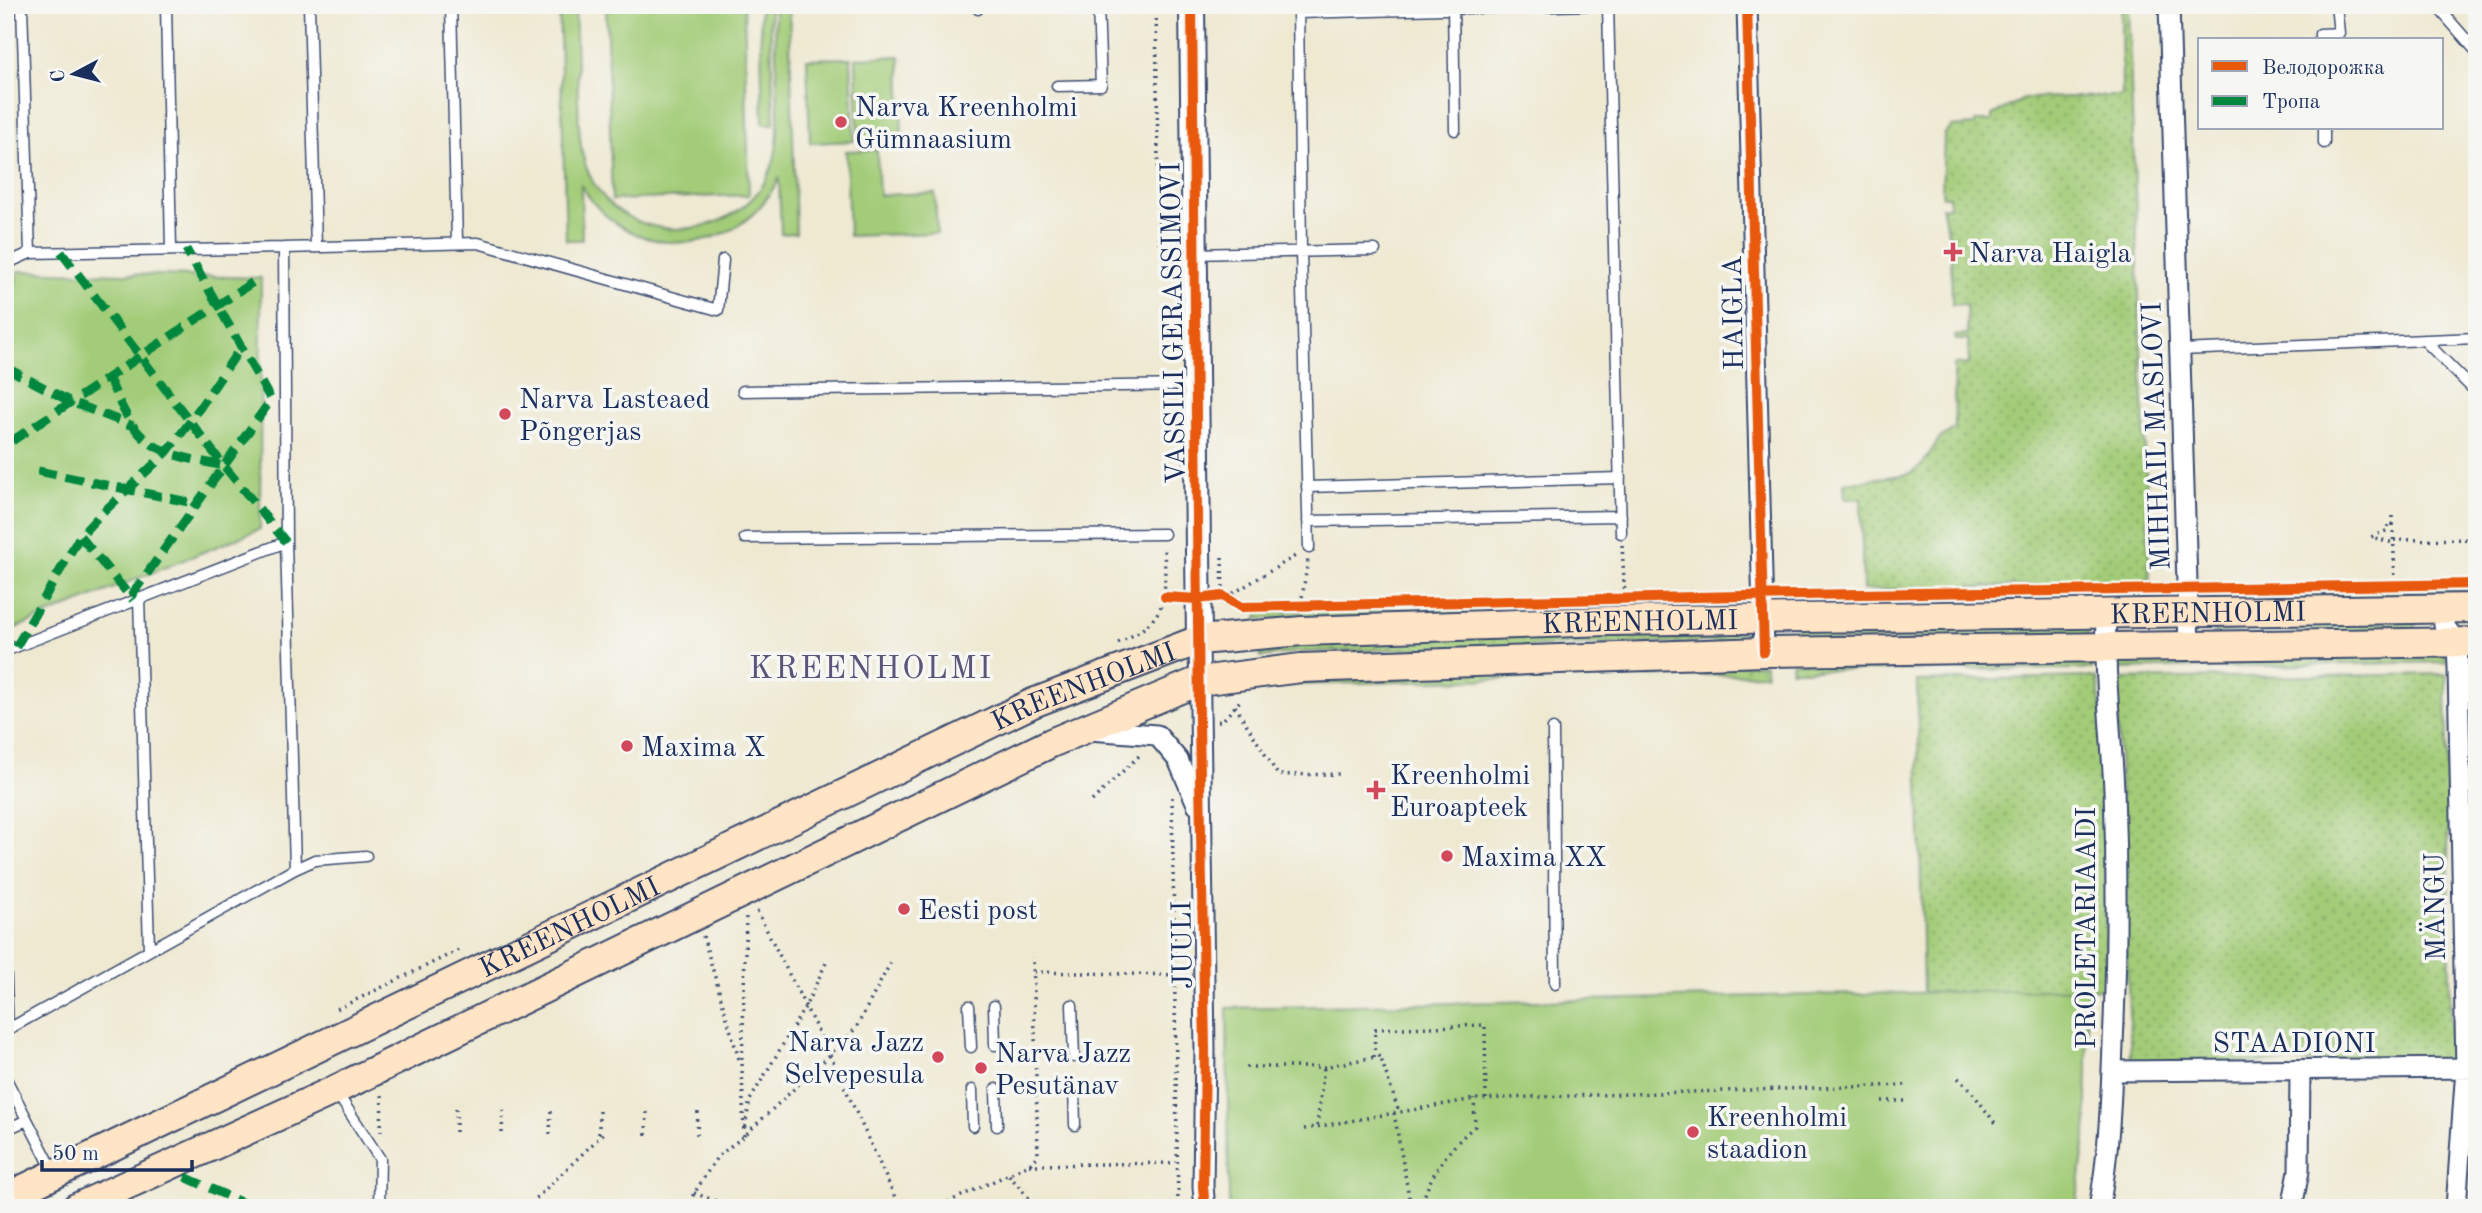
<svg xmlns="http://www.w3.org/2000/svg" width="2482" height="1213" font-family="'Old Standard TT',serif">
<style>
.grass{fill:url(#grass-dots);stroke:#5f7e6b;stroke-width:2}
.green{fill:#a3cc78;stroke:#5f7e6b;stroke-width:2}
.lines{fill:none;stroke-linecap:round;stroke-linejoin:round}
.service-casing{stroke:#3b4b6f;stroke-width:13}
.minor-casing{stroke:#3b4b6f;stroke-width:23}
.tertiary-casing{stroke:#3b4b6f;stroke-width:28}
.secondary-casing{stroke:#3b4b6f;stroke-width:32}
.path{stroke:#3b4b6f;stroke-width:3.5;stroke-dasharray:2 5;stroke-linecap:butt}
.service{stroke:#fff;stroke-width:10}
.minor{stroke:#fff;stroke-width:19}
.tertiary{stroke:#fff;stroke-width:24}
.secondary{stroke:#ffe4c6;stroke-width:28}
.quiet{stroke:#00873e;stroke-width:9;stroke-dasharray:18 9;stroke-linecap:butt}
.cycleway-casing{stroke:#f6f6f2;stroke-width:15}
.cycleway{stroke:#e8590c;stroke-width:10}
.poi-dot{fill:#d1495b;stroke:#f6f6f2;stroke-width:2.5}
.labels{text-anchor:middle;stroke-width:7;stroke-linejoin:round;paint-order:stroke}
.poi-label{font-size:28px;fill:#1b2f5e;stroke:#f6f6f2;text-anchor:start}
.street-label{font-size:28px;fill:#1b2f5e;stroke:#f6f6f2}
.quarter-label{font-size:32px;letter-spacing:2px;fill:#5c547b;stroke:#f6f6f2}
</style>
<defs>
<pattern id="grass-dots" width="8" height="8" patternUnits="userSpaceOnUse" patternTransform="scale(1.75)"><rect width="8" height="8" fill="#a3cc78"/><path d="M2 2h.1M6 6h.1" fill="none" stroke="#84a666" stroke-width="1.8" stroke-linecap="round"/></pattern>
</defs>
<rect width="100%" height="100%" fill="#f6f6f2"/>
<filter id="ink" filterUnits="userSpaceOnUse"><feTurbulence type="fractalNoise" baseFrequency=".0143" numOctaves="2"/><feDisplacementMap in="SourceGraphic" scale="14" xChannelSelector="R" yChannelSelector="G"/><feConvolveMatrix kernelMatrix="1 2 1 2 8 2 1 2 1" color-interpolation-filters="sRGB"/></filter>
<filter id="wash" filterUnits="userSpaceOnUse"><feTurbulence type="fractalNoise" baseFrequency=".00686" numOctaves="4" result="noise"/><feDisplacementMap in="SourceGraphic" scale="28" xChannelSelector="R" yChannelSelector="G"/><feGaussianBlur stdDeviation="1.57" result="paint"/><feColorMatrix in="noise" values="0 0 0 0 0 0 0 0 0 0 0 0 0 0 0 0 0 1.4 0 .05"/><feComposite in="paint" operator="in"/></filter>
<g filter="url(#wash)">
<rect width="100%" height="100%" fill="#efe9d2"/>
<path class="grass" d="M 2121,5 L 2128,5 L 2150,583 L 1863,590 L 1861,499 L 1845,499 L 1844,483 L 1909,474 L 1922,465 L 1939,439 L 1955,428 L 1954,365 L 1969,364 L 1968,340 L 1956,340 L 1955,336 L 1967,335 L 1966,304 L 1952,305 L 1951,247 L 1942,207 L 1949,206 L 1949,196 L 1942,196 L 1944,135 L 1952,127 L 1975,125 L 1976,121 L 1992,121 L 1992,115 L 2026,98 L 2122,96 Z
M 2477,589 L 2477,598 L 2217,602 L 2206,592 Z
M 2172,593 L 2169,598 L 2159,604 L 1781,607 L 1776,599 Z
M 1747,601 L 1744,605 L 1730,610 L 1257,619 L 1258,613 L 1262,612 Z
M 2413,622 L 2416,625 L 2413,631 L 2217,634 L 2214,631 L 2214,626 L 2218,624 Z
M 2087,625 L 2088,637 L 1796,642 L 1796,627 Z
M 1746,632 L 1746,641 L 1298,652 L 1260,657 L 1259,646 L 1296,640 Z
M 2446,654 L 2446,662 L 2113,669 L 2118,660 Z
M 2077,659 L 2091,666 L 2092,669 L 1791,670 L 1793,662 Z
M 1765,664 L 1766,674 L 1575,677 L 1578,668 Z
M 1369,672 L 1542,672 L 1545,678 L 1279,685 Z
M 2469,672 L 2477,672 L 2477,1051 L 2474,1042 Z
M 2446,674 L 2451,1061 L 2131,1063 L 2116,679 Z
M 2088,677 L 2097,678 L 2106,749 L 2106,989 L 1923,993 L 1917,681 Z"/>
<path class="green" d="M 559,5 L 575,5 C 576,35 577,66 578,96 C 579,120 578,146 587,169 C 618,250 739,248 771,169 C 781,143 778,113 777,85 C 776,58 775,32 775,5 L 789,5 L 796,233 L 781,234 L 779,179 C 771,192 764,204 753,214 C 710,254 642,251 601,211 C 593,204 587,194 581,186 L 582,240 L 566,240 Z
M 606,5 L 744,5 L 749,195 L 612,200 Z
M 760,5 L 770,5 L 774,124 L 763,124 Z
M 900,56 L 902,140 L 858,142 L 856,58 Z
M 851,58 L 854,141 L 810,143 L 807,59 Z
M 877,150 L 879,195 L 935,193 L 937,233 L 849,236 L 846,151 Z
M 18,271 L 261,278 L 260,529 L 13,629 L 6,326 Z
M 2087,989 L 2087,1124 L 2076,1208 L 1229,1208 L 1227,1008 Z"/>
</g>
<g filter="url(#ink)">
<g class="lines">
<defs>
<path id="service" d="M 22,5 L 30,253
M 166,5 L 171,250
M 309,5 L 316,247
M 451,5 L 457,242
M 978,5 L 978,9
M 1298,5 L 1301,252 L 1309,548
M 1453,5 L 1455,130
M 1608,5 L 1621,533
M 2436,5 L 2477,52
M 1298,13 L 1594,5
M 2320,40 L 2320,34 L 2339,33 L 2336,5
M 1057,86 L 1101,85 L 1098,5
M 2324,128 L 2324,143
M 284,248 L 478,243 L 718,310 L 723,260
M 1194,254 L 1375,250
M 5,272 L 12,261 L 30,253 L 284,248 L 286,542 L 295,869
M 2424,340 L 2477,393
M 2180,350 L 2477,338
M 743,391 L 1195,385
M 1307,487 L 1620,478
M 1308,521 L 1621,516
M 745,538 L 1164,534
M 139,597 L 149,949
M 5,651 L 286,542
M 1553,729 L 1555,984
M 5,956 L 8,1030
M 1072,1005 L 1074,1057
M 969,1006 L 971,1047
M 994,1006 L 995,1045
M 5,1031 L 295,869 L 315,860 L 366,856
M 5,1077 L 53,1170
M 1074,1085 L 1075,1125
M 996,1089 L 997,1126
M 972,1090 L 973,1126
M 337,1093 L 380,1159 L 379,1208
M 5,1130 L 27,1120"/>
<path id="minor" d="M 1747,5 L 1764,652
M 2169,5 L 2189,647
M 2443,609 L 2444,625 L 2457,643 L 2458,667 L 2466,1068 L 2456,1208
M 1199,640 L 1205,1050 L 1203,1187 L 1205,1208
M 1089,730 L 1157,735 L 1178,760 L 1197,804
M 2112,1071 L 2477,1068
M 2099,1208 C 2109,1154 2111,1098 2113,1044 C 2117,959 2117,874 2114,789 C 2111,730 2104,672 2106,614
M 2292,1208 L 2299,1171 L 2300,1071"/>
<path id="tertiary" d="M 1192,5 L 1199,640"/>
<g id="secondary">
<path id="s1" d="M 5,1198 L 1033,703 L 1199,640 L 1302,631 L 1610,621 L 2477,608"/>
<path d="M 76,1208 L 335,1090 L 1051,743 L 1199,681 L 1301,668 L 1764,652 L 2477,642"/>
</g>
</defs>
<use href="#service" class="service-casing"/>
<use href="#minor" class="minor-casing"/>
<use href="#tertiary" class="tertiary-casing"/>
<use href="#secondary" class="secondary-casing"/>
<path class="path" d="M 1156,5 L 1159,244
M 2393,516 L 2393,524 L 2388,524 L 2388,530 L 2371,537 L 2394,543
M 2393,524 L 2395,585
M 2394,540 L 2477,539
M 1622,545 L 1625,597
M 1222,557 L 1223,596
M 1227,597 L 1297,555
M 1301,604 L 1308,560
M 1118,643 C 1169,619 1166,600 1164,548
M 1235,706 L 1278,775 L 1343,774
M 1218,721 L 1222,721 L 1240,701
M 1172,797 L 1178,1208
M 1092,801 L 1141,754
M 757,911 L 830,1055 L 900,1208
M 703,936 L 740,1063
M 1034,972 L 1175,975
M 337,1009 L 459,950
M 1374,1057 L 1375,1029 L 1485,1025 L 1486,1099
M 1246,1067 L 1324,1067 L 1380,1056 L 1399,1112
M 1958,1078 L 1969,1088 L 1995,1123
M 1882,1101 L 1907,1101
M 1394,1113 L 1411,1208
M 1317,1126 L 1324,1067
M 745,1127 L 750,1100 L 805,1007 L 827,961
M 1304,1129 L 1474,1099 L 1907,1085
M 381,1132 L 382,1094
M 456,1132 L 456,1108
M 502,1133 L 503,1108
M 550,1134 L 551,1109
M 599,1134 L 599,1109
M 646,1135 L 647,1110
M 697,1135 L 698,1110
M 744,1136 L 742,1068 L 746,916
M 1029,1165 L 1176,1163
M 1009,1175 L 1037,1208
M 694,1193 L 735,1208
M 526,1208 L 603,1134
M 685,1208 L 717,1157 L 744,1136 L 830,1055 L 856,1028 L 892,960
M 935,1208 L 1029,1165 L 1038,1156 L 1033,957
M 1421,1208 C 1429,1174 1449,1148 1475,1126 L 1474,1099"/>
<use href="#service" class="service"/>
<use href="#minor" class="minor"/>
<use href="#tertiary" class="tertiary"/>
<use href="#secondary" class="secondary"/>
<path class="quiet" d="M 61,252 L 224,466 L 286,542
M 5,367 L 71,402 L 133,426
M 108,377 C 116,394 123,412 134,427 C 154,456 193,459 224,466
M 12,441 L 256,280
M 38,471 L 198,504
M 80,536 L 133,600
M 131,596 L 271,400 L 186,249
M 16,647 L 80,536 L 97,518 L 167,452 L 190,422 L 241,347
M 185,1177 L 254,1208"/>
<defs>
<path id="cycleway" d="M 1192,5 L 1199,723 L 1205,1050 L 1203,1187 L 1205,1208
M 1747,5 L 1764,652
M 1165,597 L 1198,599 L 1223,596 L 1241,607 L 1742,596 L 2477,584"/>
</defs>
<use href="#cycleway" class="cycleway-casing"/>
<use href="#cycleway" class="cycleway"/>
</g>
</g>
<g class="poi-dot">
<circle cx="841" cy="122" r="7"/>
<path d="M1949.5 241.5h7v7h7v7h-7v7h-7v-7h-7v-7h7z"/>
<circle cx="505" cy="414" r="7"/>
<circle cx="627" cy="746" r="7"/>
<path d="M1372.5 779.5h7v7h7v7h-7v7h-7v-7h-7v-7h7z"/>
<circle cx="1447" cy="856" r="7"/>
<circle cx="904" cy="909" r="7"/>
<circle cx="938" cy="1057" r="7"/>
<circle cx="981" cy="1068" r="7"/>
<circle cx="1693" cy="1132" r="7"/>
</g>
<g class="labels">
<g class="poi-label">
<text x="855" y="116">Narva Kreenholmi<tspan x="855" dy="32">Gümnaasium</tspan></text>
<text x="1969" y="262">Narva Haigla</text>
<text x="519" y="408">Narva Lasteaed<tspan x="519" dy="32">Põngerjas</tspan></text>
<text x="641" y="756">Maxima X</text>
<text x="1390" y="784">Kreenholmi<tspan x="1390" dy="32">Euroapteek</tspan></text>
<text x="1461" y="866">Maxima XX</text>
<text x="918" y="919">Eesti post</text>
<text x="924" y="1051" text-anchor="end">Narva Jazz<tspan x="924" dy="32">Selvepesula</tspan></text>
<text x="995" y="1062">Narva Jazz<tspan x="995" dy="32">Pesutänav</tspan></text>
<text x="1707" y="1126">Kreenholmi<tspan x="1707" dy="32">staadion</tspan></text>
</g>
<g class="street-label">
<text transform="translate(1732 313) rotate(-91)" y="10">HAIGLA</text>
<text transform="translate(1172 323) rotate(-91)" y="10">VASSILI GERASSIMOVI</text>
<text transform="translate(2155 436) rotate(-92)" y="10">MIHHAIL MASLOVI</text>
<text dy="10" stroke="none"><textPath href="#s1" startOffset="2328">KREENHOLMI</textPath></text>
<text dy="10" stroke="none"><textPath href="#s1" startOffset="1760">KREENHOLMI</textPath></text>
<text dy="10" stroke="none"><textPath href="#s1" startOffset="1194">KREENHOLMI</textPath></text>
<text transform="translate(2434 907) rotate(-91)" y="10">MÄNGU</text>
<text dy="10" stroke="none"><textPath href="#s1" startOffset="626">KREENHOLMI</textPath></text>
<text transform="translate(2085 928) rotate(-90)" y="10">PROLETARIAADI</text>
<text transform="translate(1181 945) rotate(-91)" y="10">JUULI</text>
<text x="2294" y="1052">STAADIONI</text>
</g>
<g class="quarter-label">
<text x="871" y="678">KREENHOLMI</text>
</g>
</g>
<rect width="2482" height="1213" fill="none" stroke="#f6f6f2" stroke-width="28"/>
<rect x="2198" y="38" width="245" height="91" fill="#f6f6f2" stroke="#9ea6b7" stroke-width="2"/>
<rect x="2212" y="61" width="35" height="10" fill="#e8590c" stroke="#9ea6b7" stroke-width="2"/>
<text x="2262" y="74" font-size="21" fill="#1b2f5e">Велодорожка</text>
<rect x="2212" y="96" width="35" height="10" fill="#00873e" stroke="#9ea6b7" stroke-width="2"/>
<text x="2262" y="108" font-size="21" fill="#1b2f5e">Тропа</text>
<g transform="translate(74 74) rotate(263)" stroke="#f6f6f2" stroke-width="5" paint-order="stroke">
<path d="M0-5L12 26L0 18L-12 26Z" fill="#1b2f5e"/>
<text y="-10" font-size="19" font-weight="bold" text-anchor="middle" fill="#1b2f5e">С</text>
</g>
<path d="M42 1160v10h150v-10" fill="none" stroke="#1b2f5e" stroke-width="3.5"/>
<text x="52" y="1160" font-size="21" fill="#1b2f5e" stroke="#f6f6f2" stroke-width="5" paint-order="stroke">50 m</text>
</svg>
